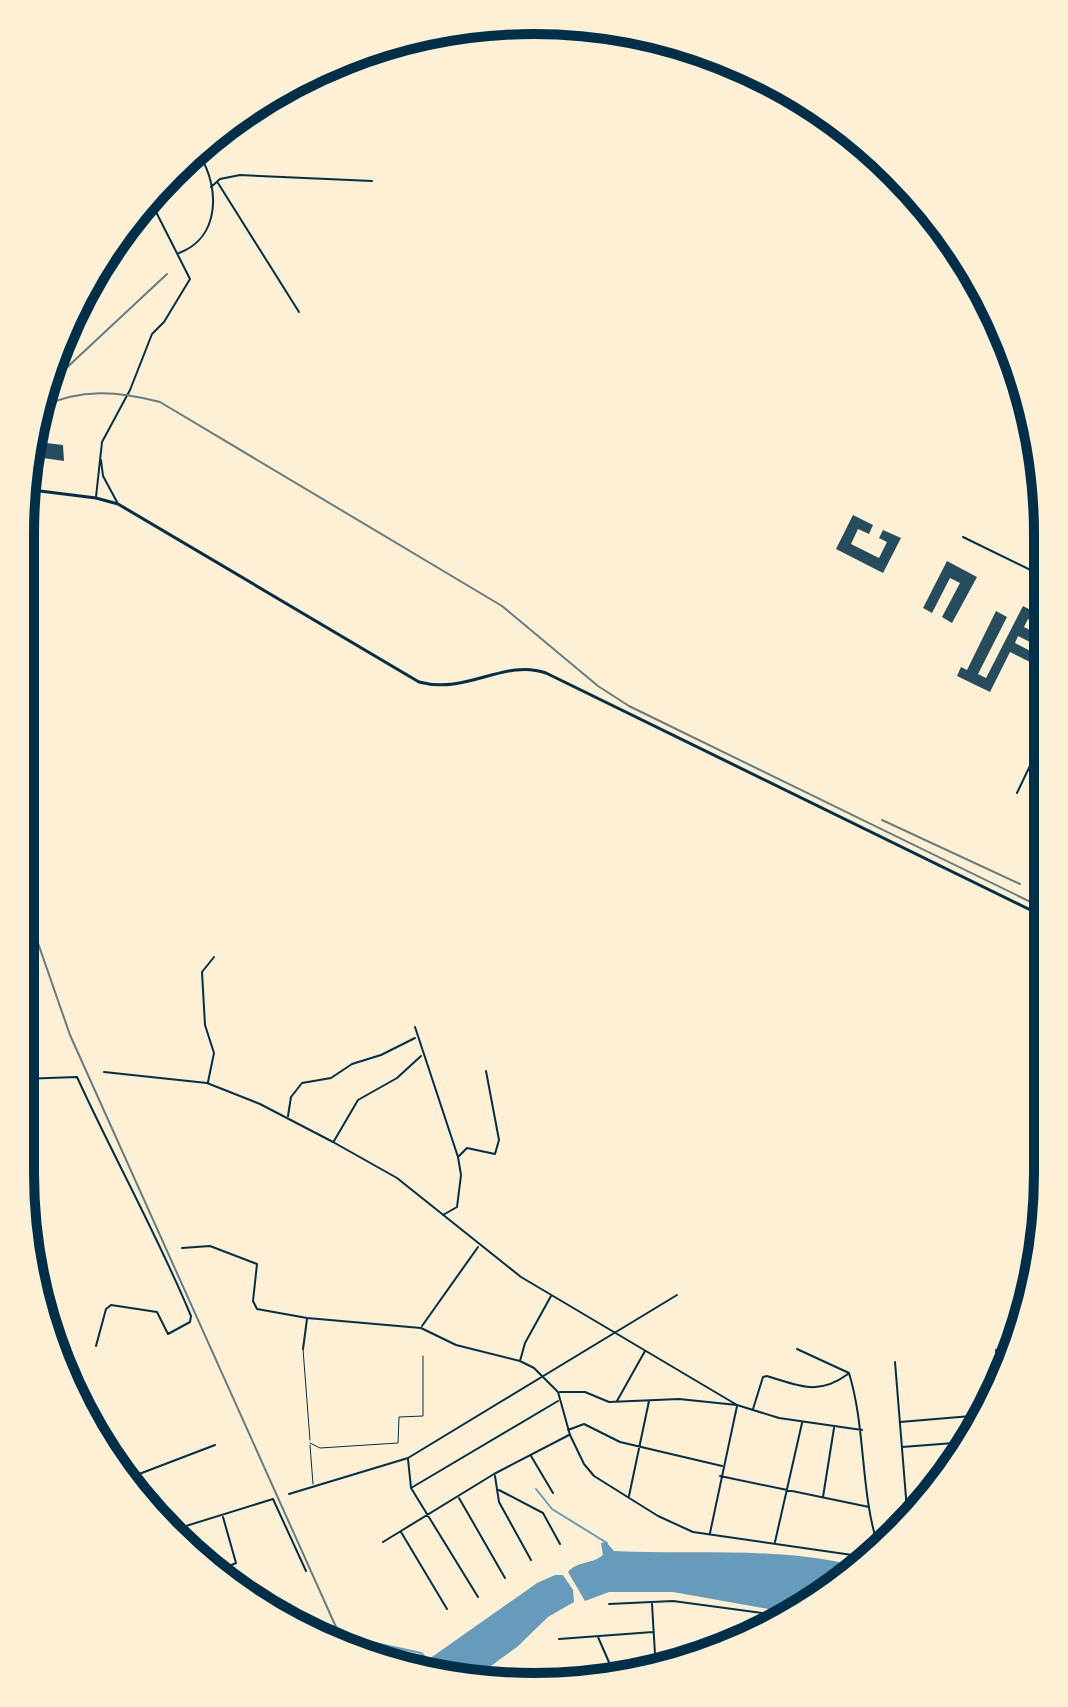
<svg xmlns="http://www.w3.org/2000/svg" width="1068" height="1707" font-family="'PT Sans Narrow',sans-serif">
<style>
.water{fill:#669bbc}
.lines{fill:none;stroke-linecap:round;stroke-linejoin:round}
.stream{stroke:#669bbc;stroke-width:2}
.building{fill:#264d5e}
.service{stroke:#003049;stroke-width:1}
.minor{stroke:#003049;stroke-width:2}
.secondary{stroke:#003049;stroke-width:3}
.rail{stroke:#657d81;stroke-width:2}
.rim{fill:none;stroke:#003049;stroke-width:10}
</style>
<rect width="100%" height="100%" fill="#fdf0d5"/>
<path class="water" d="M 606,1542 L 614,1551 C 696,1555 776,1546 856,1566 L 820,1600 L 791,1613 L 673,1592 L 609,1592 L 585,1601 L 568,1572 C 577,1561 593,1564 603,1555 L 601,1543 Z
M 555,1575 L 563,1575 L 573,1590 L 574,1602 L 548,1617 L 517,1647 L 476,1677 L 430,1670 L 429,1659 L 537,1583 Z"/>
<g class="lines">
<path class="stream" d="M 536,1489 L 552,1509 L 607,1543
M 324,1632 L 421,1653 L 428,1660"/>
</g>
<path class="building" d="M 38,442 L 63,445 L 64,461 L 36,457 Z
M 853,515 L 873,525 L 869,534 L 858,529 L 851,544 L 879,558 L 887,542 L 879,538 L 883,530 L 901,538 L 883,573 L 836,549 Z
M 947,561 L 977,577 L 952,623 L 942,617 L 960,583 L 950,578 L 932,613 L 923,608 Z
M 1023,606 L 1046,618 L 1046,628 L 1028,619 L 1024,627 L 1046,638 L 1044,649 L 1018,636 L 1015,643 L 1040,656 L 1036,665 L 1010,652 L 990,692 L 957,676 L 961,667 L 967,670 L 996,611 L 1007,617 L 978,674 L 986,678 Z
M 1010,1348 L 1011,1358 L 995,1359 L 995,1349 Z"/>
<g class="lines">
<path class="service" d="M 303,1349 L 310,1440
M 310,1443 L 320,1448 L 398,1443 L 399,1417 L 423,1416 L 423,1356
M 310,1445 L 313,1484"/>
<path class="minor" d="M 218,183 L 299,312
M 211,187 L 220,179 L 240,175 L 372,181
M 179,253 C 220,238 220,188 200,156
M 101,460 L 103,476 L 117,502
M 96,497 L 102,442 L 130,390 L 152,334 L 164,322 L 190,279 L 150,200
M 963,537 L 1047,578
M 1017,793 L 1046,732
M 415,1027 L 458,1157 L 461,1175 L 457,1207 L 443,1215
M 104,1072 L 207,1083 L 260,1104 L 333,1142 L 397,1178 L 521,1277 L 737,1405
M 21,1079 L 77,1077 C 114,1158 157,1234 191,1316 L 190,1322 L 168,1334 L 157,1312 L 111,1305 L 106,1309 L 96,1346
M 208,1082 L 214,1053 L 205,1025 L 202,972 L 214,957
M 288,1116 L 291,1097 L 302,1083 L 331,1078 L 352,1064 L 381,1055 L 415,1038
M 334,1141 L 358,1100 L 397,1078 L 421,1056
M 459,1156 L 467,1148 L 495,1154 L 499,1140 L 486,1071
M 182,1248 L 210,1246 L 257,1264 L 253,1301 L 257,1309 L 307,1318 L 421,1328 L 456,1345 L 520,1361 L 534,1368 L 558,1392 L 570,1435 L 584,1464 L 594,1476 L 658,1516 L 693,1532 L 866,1557
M 422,1326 L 478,1247
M 303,1349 L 307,1319
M 797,1349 L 849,1373 C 866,1429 860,1490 878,1546
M 520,1361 L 525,1343 L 551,1296
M 895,1362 L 907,1510
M 560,1392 L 585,1392 L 609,1402 L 679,1399 L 737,1405 L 779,1418 L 862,1430
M 617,1401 L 645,1351
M 753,1409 L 763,1377 L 767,1376 C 800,1386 818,1396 848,1374
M 900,1422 L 983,1415
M 568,1430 L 584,1424 L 620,1442 L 722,1466
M 902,1447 L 967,1442
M 531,1456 L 553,1493
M 408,1459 L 411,1488 L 478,1597
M 495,1476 L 499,1502 L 531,1560
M 720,1476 L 869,1507
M 126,1479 L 215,1445
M 411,1488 L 558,1401
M 499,1490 L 543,1513 L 560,1544
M 289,1494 L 408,1458 L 677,1295
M 629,1496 L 649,1401
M 823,1497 L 834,1428
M 459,1498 L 505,1578
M 173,1530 L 273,1499 L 306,1571
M 401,1532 L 447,1609
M 710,1533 L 737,1406
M 875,1536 L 889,1535
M 383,1542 L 494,1474 L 569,1435
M 775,1542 L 802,1423
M 214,1573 L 236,1563 L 223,1517
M 609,1604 L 673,1601 L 784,1616
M 652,1604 L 656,1671
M 598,1637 L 615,1676
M 559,1639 L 653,1632
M 655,1660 L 695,1650 L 723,1632 L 749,1632"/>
<path class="secondary" d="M 24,489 L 96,498 L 118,504 L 419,682 C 467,695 505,658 546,673 L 1045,917"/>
<path class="rail" d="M 46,387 L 167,274
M 41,407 C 81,388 118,391 160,402 L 502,606 L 598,686 L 629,706 L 1039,906
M 882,820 L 1020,884
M 22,897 L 70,1035 L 345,1647"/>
</g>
<path d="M0 0H1068V1707H0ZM534 34H534A500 500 0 0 1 1034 534V1173A500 500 0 0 1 534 1673H534A500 500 0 0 1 34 1173V534A500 500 0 0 1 534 34Z" fill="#fdf0d5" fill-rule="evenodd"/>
<path class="rim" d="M534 34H534A500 500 0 0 1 1034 534V1173A500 500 0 0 1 534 1673H534A500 500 0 0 1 34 1173V534A500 500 0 0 1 534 34Z"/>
</svg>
